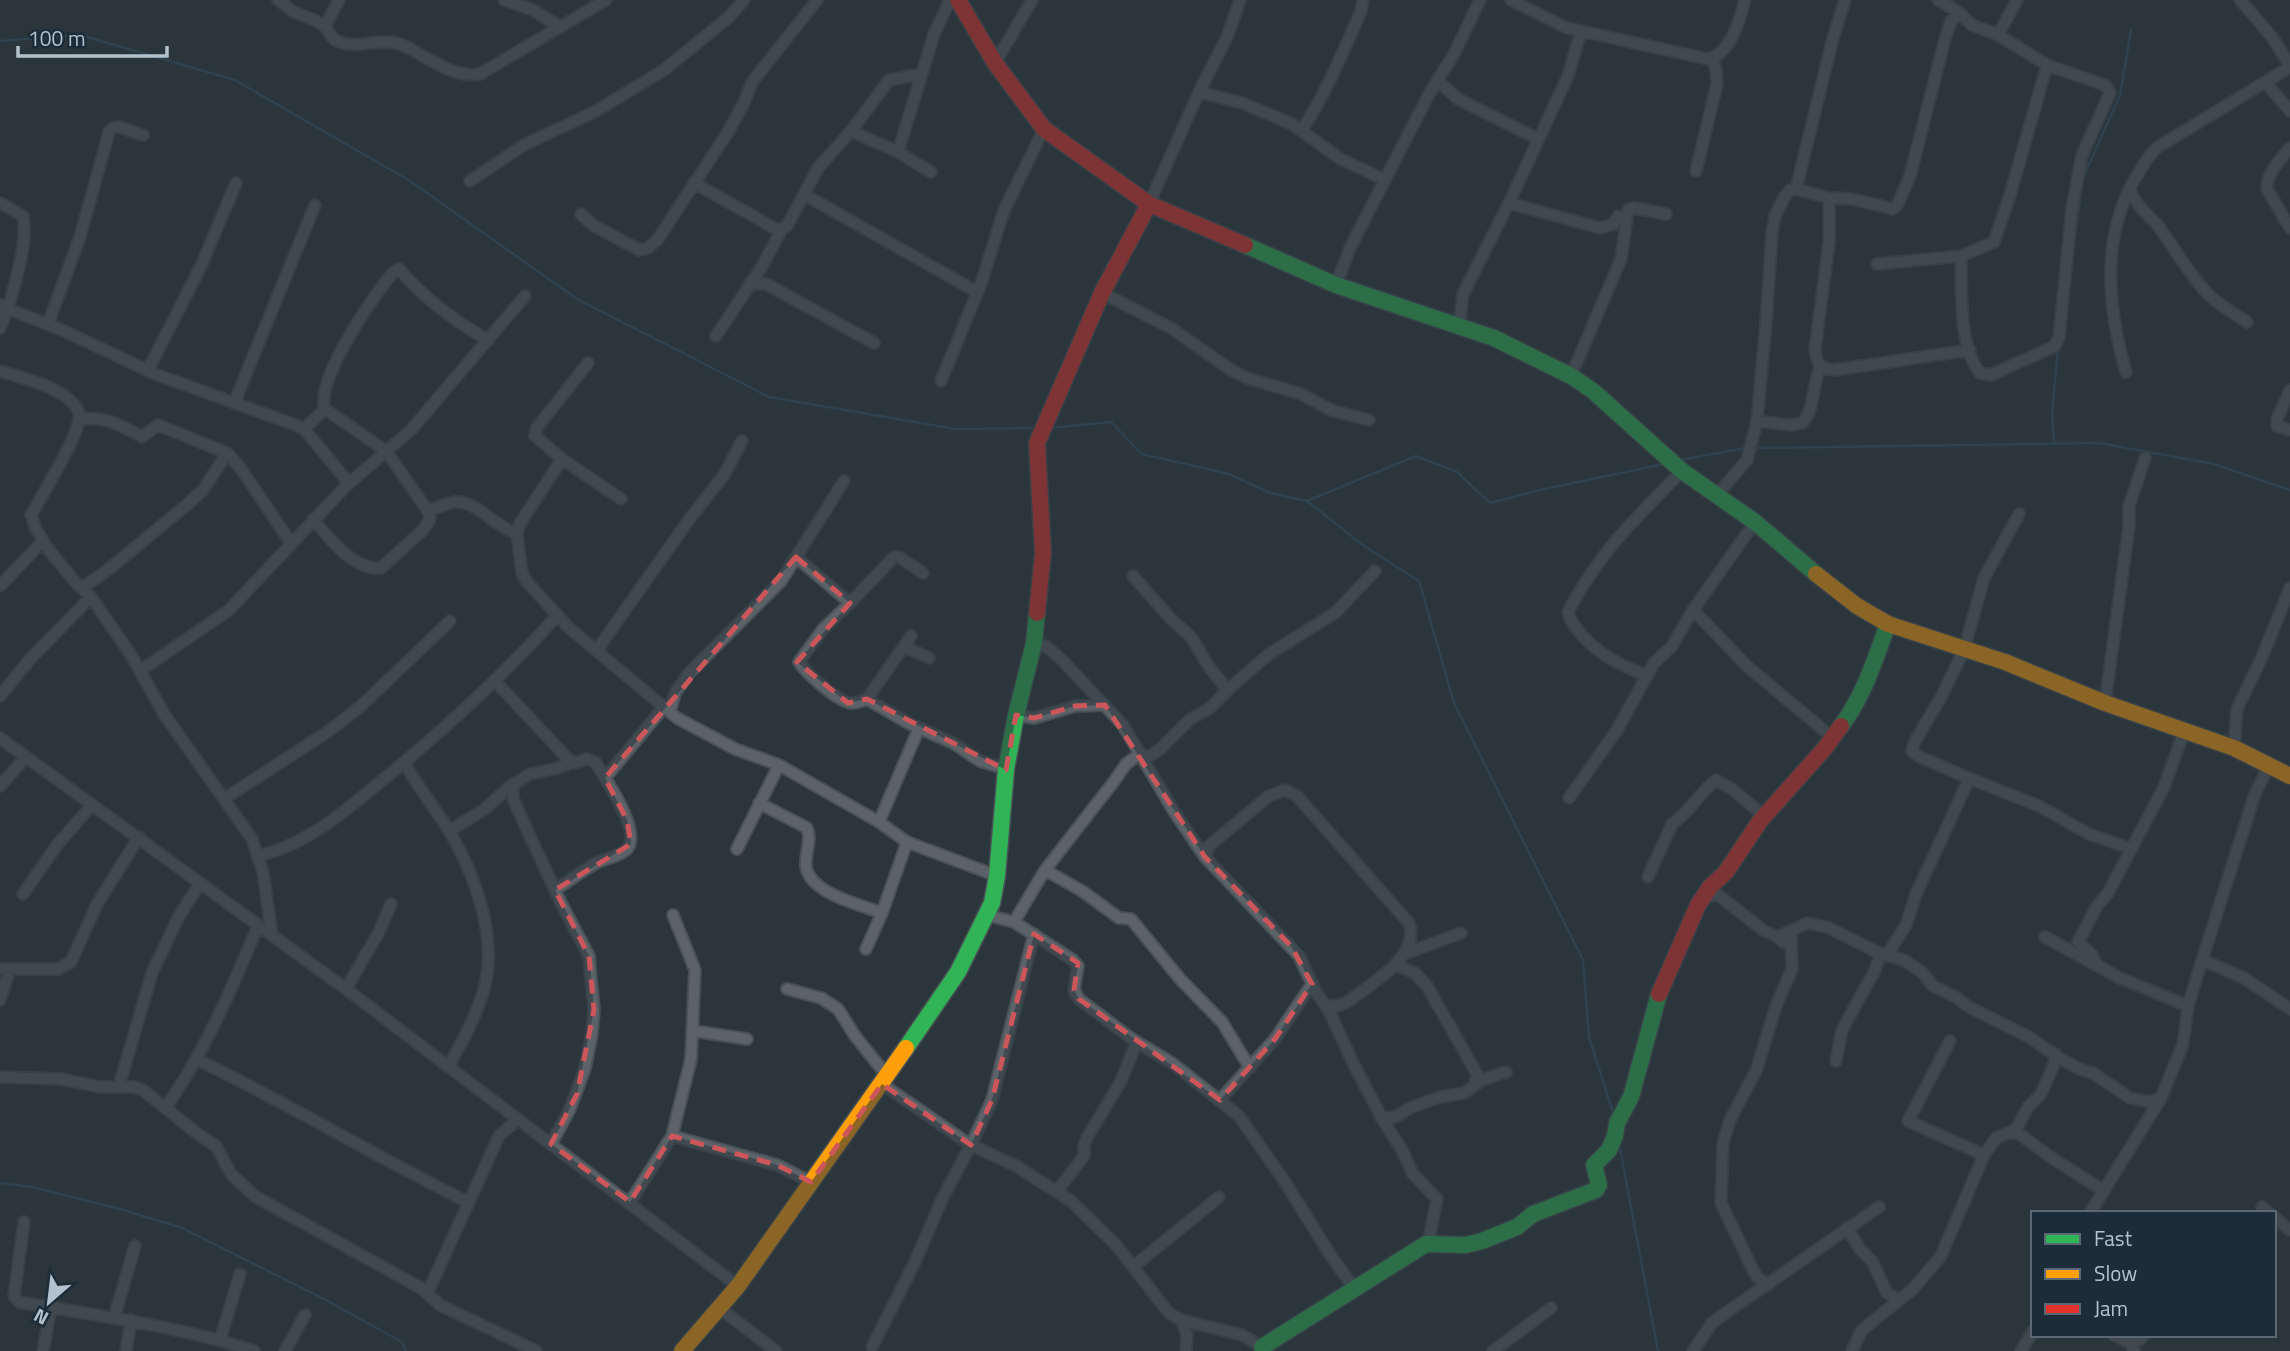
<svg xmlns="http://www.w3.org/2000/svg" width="2290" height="1351" font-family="'Titillium Web',sans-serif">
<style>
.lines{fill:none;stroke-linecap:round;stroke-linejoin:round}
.stream{stroke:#345268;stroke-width:2.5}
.street-casing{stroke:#495056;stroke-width:14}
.fast-casing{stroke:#495056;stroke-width:19}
.slow-casing{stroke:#495056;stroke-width:19}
.jam-casing{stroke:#495056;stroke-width:19}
.street{stroke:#5b6368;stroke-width:10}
.fast{stroke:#30b455;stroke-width:16}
.slow{stroke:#ff9f0a;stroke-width:16}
.jam{stroke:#e5322d;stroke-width:16}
.marked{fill:none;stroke:#cc565a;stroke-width:5;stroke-dasharray:14 9;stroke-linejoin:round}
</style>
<rect width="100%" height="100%" fill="#2a353c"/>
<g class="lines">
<path class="stream" d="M 0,41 L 80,35 L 235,80 L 410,181 L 577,299 L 769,397 L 956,429 L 1036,428
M 2075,234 L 2083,178 L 2120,95 L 2131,30
M 1050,428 L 1111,422 L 1142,454 L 1229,474 L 1270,493 L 1307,501 L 1364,546 L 1419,581 L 1454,703 L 1583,960 L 1589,1037 L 1614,1116
M 2054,443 L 2052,415 L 2058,348
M 1753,448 L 2099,443 L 2214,464 L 2290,490
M 1680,460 L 1746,448
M 1307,501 L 1416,456 L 1457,472 L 1490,503 L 1540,490 L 1664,464
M 1619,1143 L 1658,1351
M 0,1183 L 32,1187 L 120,1209 L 182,1228 L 326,1300 L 402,1342 L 406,1351"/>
<defs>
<path id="street" d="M 278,0 C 283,3 287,7 291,10 C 301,16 317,19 325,27 C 329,31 330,37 335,40 C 355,51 379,37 400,44 C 425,54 451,79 480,74 L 606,0
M 504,0 L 533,10 L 560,27
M 1511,0 L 1567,28 L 1708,59 C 1732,52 1739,21 1745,0
M 1938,0 L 1957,11 L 1972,25 L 1998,35 L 2047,65 L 2105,85 L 2110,93 L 2082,155 L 2072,209 L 2059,337 L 2055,346 L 1991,375 L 1980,373 C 1958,346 1962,289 1961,256
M 2240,0 L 2272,37 L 2290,66
M 325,26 L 339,0
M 1998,35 L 2017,0
M 995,63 L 1032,0
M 1438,81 L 1458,99 L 1538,139
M 2266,83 L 2290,111
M 1199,92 L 1242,103 L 1292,124 L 1339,158 L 1385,180
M 1302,130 C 1326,93 1343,52 1361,11 L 1363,0
M 851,131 L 898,152 L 931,172
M 2290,148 C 2280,160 2267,173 2267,189 L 2290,228
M 898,152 L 934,34 L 950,0
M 1696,171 L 1717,84 L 1716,69 L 1712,58
M 470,181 L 524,145 L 596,111 L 664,70 L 729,17 L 744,0
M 694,183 L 776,229 L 782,229
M 2130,188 C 2133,204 2149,215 2159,227 C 2175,249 2188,273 2207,293 C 2218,305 2234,313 2247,322
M 1796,189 L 1833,38 L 1845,0
M 805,195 L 977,292
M 1829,198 L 1829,242 L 1815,350 C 1816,363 1821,369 1834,370 L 1970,350
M 1509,203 L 1600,228 L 1614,224 L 1618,216 L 1626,218
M 1149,204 L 1199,92 L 1228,35 L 1240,0
M 581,214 L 593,225 L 639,250 L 648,248 L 658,239 L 728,132 L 744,103 L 752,82 L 817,0
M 1877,264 L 1961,256 L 1994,242 L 2010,195 L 2047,65
M 750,283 L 766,284 L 874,343
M 1336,285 L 1350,248 L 1429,94 L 1454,54 L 1480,0
M 1102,293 L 1171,328 L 1231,370 L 1247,378 L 1301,394 L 1333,411 L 1369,420
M 0,305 L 8,309 C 15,283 28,243 23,216 L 0,203
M 48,324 L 80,237 L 109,132 L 113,128 L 119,127 L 143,135
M 1459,327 L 1463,294 L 1509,203 L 1568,76 L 1581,31
M 0,328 L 8,309 L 62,330 L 155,374 L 295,425 L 304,429 L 349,483
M 716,336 L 761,268 L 782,229 L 787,226 L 818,168 L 851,131 L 889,80 L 921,74
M 588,363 L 536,429 L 535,436 L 562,459 L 621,499
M 148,370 L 201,266 L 236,183
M 0,371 C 18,377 40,381 56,391 C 65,395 76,404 79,413 C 83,431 41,496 31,515 L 36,529 L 48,549 L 76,583 L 91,597 L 131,655 L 164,714 L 252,839 L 263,872 L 272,936
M 2126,372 C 2107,306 2100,233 2139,172 C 2145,163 2150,153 2158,147 L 2290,67
M 1571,376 L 1621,259 L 1628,210 L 1634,208 L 1666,214
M 941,381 L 982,281 L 1004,210 L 1044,129
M 2290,390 L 2277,419 L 2277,426 L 2290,430
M 238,402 L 237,396 L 315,205
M 79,420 C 103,414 122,426 142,437 L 158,425 L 227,453 L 239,466 L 291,543
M 1757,421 L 1791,425 L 1802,423 C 1816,409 1811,384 1821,366
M 304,429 L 325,409
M 562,459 L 519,525 L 517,534 L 521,565 L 522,574 L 528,583 L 568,627 L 677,718 L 735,749 L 779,765 L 879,822 L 907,842 L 997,876
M 1717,495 L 1747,460 L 1757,421 L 1766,323 L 1772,233 L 1775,216 L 1785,196 L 1790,190 L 1796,189 L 1829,198 L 1852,199 L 1893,209 L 1898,204 L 1910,176 L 1945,39 L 1951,21 L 1960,13
M 428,511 C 437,508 446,503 456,502 C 478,501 496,528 517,534
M 2019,514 L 1984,578 L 1964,650 L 1940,699 L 1914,743 L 1912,751 L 1920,757 L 1966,777 L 2039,806 L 2089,834 L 2132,849
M 313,519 C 329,538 354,571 381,568 L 423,530 L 430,519 L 428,511 L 386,451 L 325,409 C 314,382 374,294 393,273 L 399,269 C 423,297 456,322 488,340
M 796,557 L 850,603 L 894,557 L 899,557 L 923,573
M 1133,576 L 1171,619 L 1191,637 L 1210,668 L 1227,689
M 0,586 L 43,541
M 82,588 L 109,569 L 189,503 L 203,490 L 227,453
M 850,603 L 823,629 L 799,662 C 807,674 837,701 851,703 C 857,704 861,701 867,699 L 911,636
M 1693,610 L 1748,667 L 1833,738
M 1034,643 L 1047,647 L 1061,659 L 1123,725 L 1173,810 L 1205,857 L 1299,956 L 1316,992 L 1328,1009 L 1353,1063 L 1384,1122 L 1402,1150 L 1413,1174 L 1437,1199 L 1428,1244
M 905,647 L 929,658
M 597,650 L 688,521 L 724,475 L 742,441
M 140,671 L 229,610 L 347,485 L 411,430 L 525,296
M 1647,676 C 1621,665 1600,656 1582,635 C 1576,627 1570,622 1568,612 C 1599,552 1636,518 1682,471
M 495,681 L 570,761 L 575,763 L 587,759 L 595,762 C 605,778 644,834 626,850 C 618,857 606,858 596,863 C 582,871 569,881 555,890
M 0,696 L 32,657 L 91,597
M 867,699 L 908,723 L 953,743 L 980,761 L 1006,769
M 2105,703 L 2129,526 L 2129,506 L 2145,458
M 670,712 L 675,693 L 689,673 L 781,581 L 844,481
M 1016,715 L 1034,718 L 1075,706 L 1105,705
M 0,738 L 346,989 L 738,1286
M 2234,748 L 2237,709 L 2262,657 L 2290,588
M 1145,759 L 1159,750 L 1189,720 L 1210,708 L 1232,686 L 1269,654 L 1335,613 L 1375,571
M 404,762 C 418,788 437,810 451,834 C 476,877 498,940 484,989 C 476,1017 462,1042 448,1067
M 605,778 L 664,707
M 513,784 L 513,798 L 517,808 L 561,903 L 589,956 L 590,969 L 594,1010 L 592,1034 L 585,1068 L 570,1109 L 551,1144
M 0,786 L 25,758
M 1569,798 L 1617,730 L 1654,663 L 1672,646 L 1693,610 L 1755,522
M 224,799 L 329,731 L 361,706 L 450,621
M 759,803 L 807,828 C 812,839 805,853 806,866 C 809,893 859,904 882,913
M 879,822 L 919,728
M 449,831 L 485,809 L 509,787 L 530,774 L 558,768 L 573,762
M 737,849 L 779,765
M 257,856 C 309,845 351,806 391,773 C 451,724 505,673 557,616
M 1205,857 L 1210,845 L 1269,796 L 1285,790 L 1297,796 L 1409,923 C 1421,957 1369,985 1346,1003 L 1337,1006 L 1326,1005
M 1045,870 L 1082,891 L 1119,918 L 1131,919 L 1180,979 L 1222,1022 L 1250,1068
M 1648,877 L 1672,824 C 1690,812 1699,793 1716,780 L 1732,789 L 1764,816
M 23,894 L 57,845 L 92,805
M 1703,897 L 1718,895 L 1763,930 L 1778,937 L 1783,942
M 987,915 L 1014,922 L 1073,960 L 1078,966 L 1074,990 L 1079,999 L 1132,1039 L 1172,1063 L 1239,1116 L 1283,1179 L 1331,1256 L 1354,1288
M 1014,922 L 1045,870 L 1115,780 L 1126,764 L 1141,753
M 1778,937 L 1807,923 L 1827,927 L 1881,954 L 1904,960 L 1923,973 L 1933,986 L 1957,998 L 1969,1007 L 2029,1037 L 2061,1059 L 2082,1070 L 2093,1073 L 2130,1098 L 2150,1102 L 2161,1098
M 2045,937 L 2120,978 L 2188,1006
M 866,949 L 882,913 L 907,842
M 1404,954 L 1461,933
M 1887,955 L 1906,925 L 1916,894 L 1969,779
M 2202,960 L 2244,978 L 2290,1009
M 1396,965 L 1415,973 L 1427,986 L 1477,1074 L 1475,1085
M 2097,965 L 2092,955 L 2078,942 L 2097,906 L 2108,893 L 2164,787 L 2185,729
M 0,969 L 10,969 L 0,1000
M 10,969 L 58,969 L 71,962 L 97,904 L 139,837
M 346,989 L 379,932 L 391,904
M 787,989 L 821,998 L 838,1009 L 855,1036 L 884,1072 L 889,1074
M 694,1031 L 747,1039
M 1950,1041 L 1908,1121 L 1984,1155
M 196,1059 C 288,1103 376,1157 468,1202
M 1836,1061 L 1842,1030 L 1874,972 L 1881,954
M 0,1077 L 61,1079 L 100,1087 L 133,1087 L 143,1090 L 199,1135 L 216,1146 L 231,1174 L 256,1197 L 421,1288 L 440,1305 L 536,1351
M 882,1084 L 969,1144 L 1016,1166 L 1071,1201 L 1116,1245 L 1169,1313 L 1181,1320 L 1242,1335 L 1266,1349
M 119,1086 L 152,973 L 178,918 L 200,883
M 1220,1100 L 1275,1039 L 1312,984
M 166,1107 C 205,1052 232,988 258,926
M 1381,1118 L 1395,1117 L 1412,1107 L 1440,1097 L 1464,1093 L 1482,1080 L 1506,1072
M 2010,1133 L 2018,1133 L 2049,1156 L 2104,1191
M 672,1136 L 777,1165 L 811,1182
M 1057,1191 L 1084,1156 L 1084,1145 L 1088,1136 L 1120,1083 L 1137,1042
M 630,1202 L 672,1136 L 691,1059 L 695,970 L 673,915
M 2262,1207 L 2269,1213
M 2090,1213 L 2161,1098 L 2174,1066 L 2183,1044 L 2188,1006 L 2202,960 L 2255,794 L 2269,765
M 2274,1217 L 2290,1230
M 24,1222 L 14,1296 L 19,1302 C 98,1316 178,1326 254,1351
M 1847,1228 L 1860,1249 L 1872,1261 L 1887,1293 L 1899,1300
M 1133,1267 L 1219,1197
M 1768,1285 L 1758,1278 L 1753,1270 L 1721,1203 L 1723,1143 L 1730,1120 L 1756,1071 L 1776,1006 L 1792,969 L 1791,931
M 427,1294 L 499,1136 L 518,1119
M 718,1307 L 776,1351
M 114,1318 L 135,1246
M 1181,1320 L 1187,1334 L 1186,1351
M 2114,1335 L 2130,1343 L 2134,1351
M 220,1340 L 240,1274
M 2130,1343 L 2138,1341 L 2144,1335
M 872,1347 L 914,1264 L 943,1197 L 971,1145 L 992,1100 L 1034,934
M 43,1351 L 51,1308
M 126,1351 L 131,1320
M 285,1351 L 305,1315
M 1493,1351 L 1551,1308
M 1693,1351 L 1712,1323 L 1727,1312 L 1879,1207
M 1852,1351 L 1862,1330 L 1913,1289 L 1941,1256 L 1984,1155 L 1996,1138 L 2016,1129 L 2028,1107 L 2041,1094 L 2053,1067 L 2056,1054
M 2021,1351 L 2033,1331"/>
<path id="fast" d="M 1245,245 L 1336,285 L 1494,338 L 1571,376 L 1593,391 L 1682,471 L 1755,522 L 1816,574
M 1841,726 C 1864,696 1875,659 1888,624
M 906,1048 L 958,972 L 992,903 L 997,876 L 1006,769 L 1016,715 L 1034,643 L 1037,613
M 1262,1347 L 1426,1244 L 1466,1245 L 1482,1241 L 1517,1227 L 1533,1214 L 1596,1190 L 1599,1185 L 1594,1165 L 1609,1150 L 1615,1136 L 1617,1123 L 1631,1097 L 1659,994"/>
<path id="slow" d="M 1816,574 L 1857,606 L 1888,624 L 2005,662 L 2105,703 L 2234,748 L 2290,776
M 682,1351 L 738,1286 L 906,1048"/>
<path id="jam" d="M 958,0 L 995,63 L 1044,129 L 1149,204 L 1245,245
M 1037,613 L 1043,553 L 1037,443 L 1102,293 L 1149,204
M 1659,994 L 1698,905 L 1710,887 L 1726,872 L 1760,821 L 1825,748 L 1841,726"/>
</defs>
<use href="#street" class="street-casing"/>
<use href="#fast" class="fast-casing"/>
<use href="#slow" class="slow-casing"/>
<use href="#jam" class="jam-casing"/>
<use href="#street" class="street"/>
<use href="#fast" class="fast"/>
<use href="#slow" class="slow"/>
<use href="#jam" class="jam"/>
</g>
<path d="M0 0H2290V1351H0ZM 796,557 L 850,603 L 797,662 L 848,703 L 867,699 L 1006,770 L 1016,715 L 1034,718 L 1075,706 L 1105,705 L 1205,857 L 1291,946 L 1312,984 L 1275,1039 L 1220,1100 L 1079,999 L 1074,990 L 1078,963 L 1034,934 L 992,1100 L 971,1145 L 882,1084 L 811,1182 L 777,1165 L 672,1136 L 630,1202 L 551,1144 L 577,1094 L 594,1010 L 589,956 L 555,890 L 631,844 L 627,820 L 605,778 Z" fill="#2a353c" fill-opacity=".55" fill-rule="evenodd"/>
<path class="marked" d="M 796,557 L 850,603 L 797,662 L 848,703 L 867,699 L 1006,770 L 1016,715 L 1034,718 L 1075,706 L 1105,705 L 1205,857 L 1291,946 L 1312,984 L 1275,1039 L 1220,1100 L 1079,999 L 1074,990 L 1078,963 L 1034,934 L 992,1100 L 971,1145 L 882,1084 L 811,1182 L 777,1165 L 672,1136 L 630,1202 L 551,1144 L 577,1094 L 594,1010 L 589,956 L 555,890 L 631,844 L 627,820 L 605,778 Z"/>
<rect x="2031" y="1211" width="245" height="126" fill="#1c2c38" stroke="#596874" stroke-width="2"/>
<rect x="2045" y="1234" width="35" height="10" fill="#30b455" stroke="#596874" stroke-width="2"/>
<text x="2094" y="1246" font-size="21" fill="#b4c2cd">Fast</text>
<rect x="2045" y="1269" width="35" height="10" fill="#ff9f0a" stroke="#596874" stroke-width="2"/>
<text x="2094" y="1281" font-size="21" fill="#b4c2cd">Slow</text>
<rect x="2045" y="1304" width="35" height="10" fill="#e5322d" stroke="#596874" stroke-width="2"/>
<text x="2094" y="1316" font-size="21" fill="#b4c2cd">Jam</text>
<g transform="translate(49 1302) rotate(208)" stroke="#1c2c38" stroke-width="5" paint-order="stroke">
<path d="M0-5L12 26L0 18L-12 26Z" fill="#b4c2cd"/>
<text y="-10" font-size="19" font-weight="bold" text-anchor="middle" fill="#b4c2cd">N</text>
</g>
<path d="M18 46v10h149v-10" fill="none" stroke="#b4c2cd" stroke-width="3.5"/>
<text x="28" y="46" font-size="21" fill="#b4c2cd" stroke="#1c2c38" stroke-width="5" paint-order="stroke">100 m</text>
</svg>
